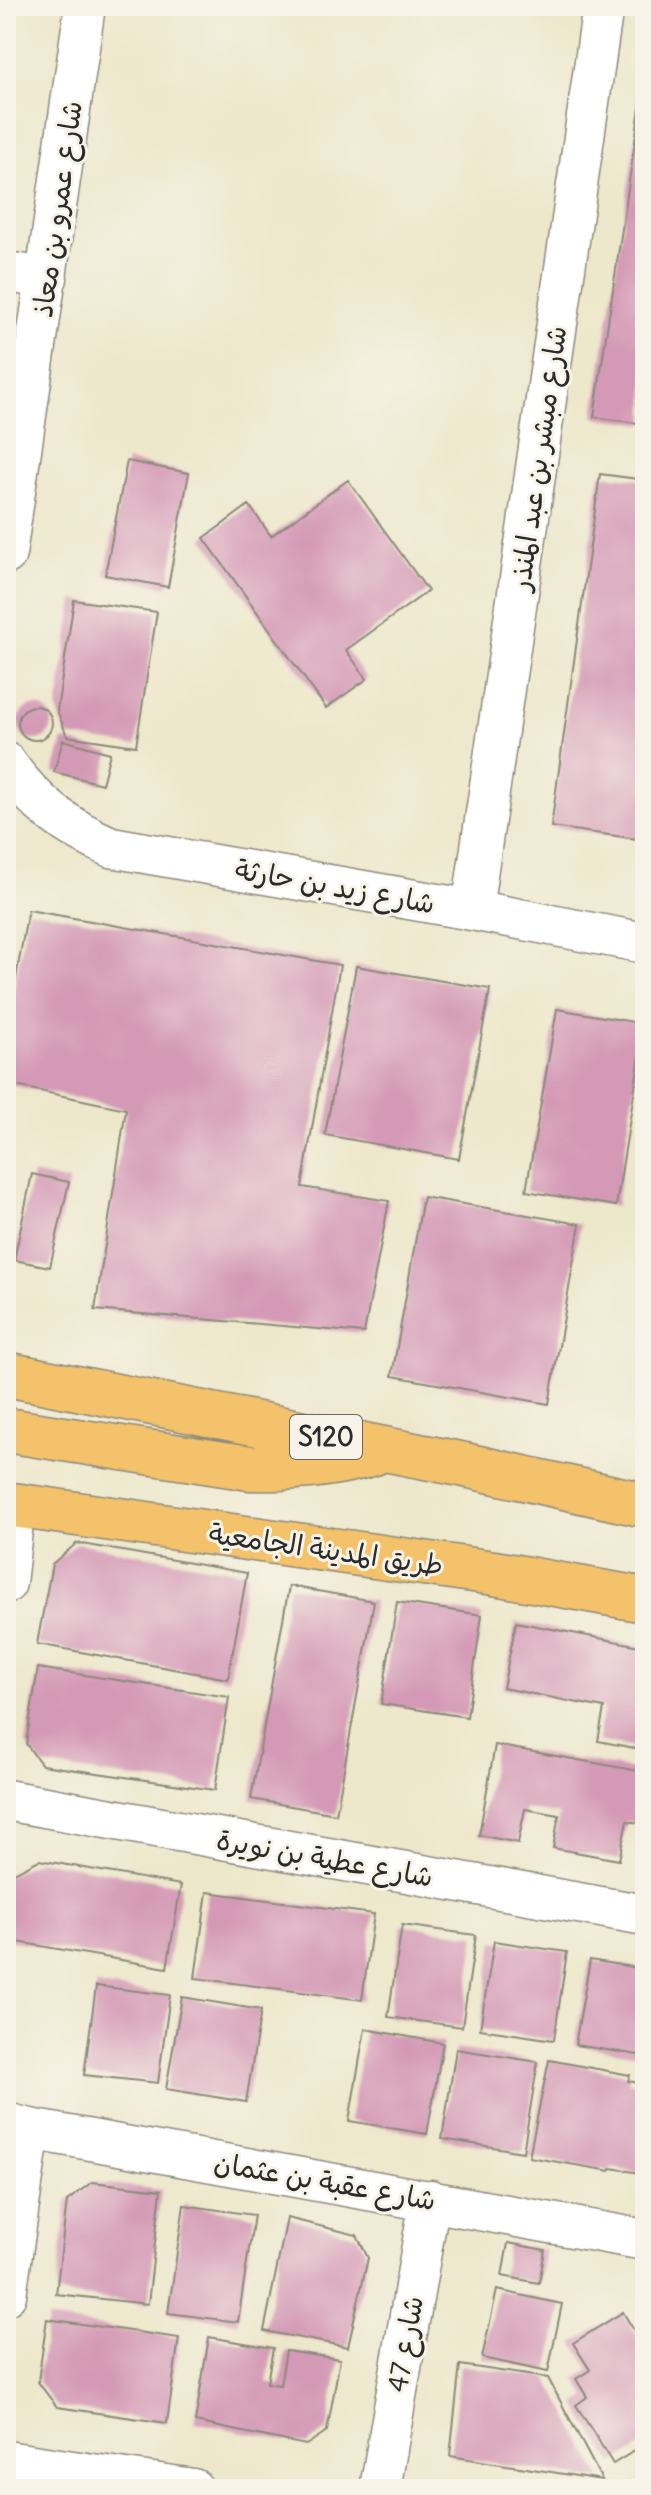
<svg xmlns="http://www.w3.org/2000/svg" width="651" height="2495" font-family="Delius,'Playpen Sans Arabic',sans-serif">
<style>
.building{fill:#d499b6}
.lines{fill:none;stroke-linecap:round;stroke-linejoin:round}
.street-casing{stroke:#8c897b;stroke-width:43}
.primary-casing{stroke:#8c897b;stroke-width:47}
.street{stroke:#fff;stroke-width:40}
.primary{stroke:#f3c26a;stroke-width:44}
.labels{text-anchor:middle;stroke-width:6;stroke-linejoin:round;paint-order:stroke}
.shield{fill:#f7f3e8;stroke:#686764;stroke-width:2}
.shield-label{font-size:26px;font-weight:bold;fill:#2b2b2b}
.street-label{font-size:28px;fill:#2b2b2b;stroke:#f7f3e8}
</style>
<rect width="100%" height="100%" fill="#f7f3e8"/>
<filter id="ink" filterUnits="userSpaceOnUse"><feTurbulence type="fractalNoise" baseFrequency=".0125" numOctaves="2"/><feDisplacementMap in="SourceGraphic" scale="16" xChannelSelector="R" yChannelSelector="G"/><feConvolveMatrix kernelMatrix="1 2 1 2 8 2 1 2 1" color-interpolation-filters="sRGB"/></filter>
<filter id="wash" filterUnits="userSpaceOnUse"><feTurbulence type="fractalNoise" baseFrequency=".006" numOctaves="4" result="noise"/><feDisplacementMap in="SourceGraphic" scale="32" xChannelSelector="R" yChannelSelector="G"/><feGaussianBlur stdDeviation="1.8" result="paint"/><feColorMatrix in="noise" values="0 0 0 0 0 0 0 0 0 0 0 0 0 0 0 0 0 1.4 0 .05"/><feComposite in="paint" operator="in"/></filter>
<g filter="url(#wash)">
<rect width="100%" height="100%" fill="#ede7cb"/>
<g id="blocks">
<path class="building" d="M 643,88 L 645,88 L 645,424 L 594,417 Z
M 127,461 L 189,473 L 168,587 L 105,575 Z
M 600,474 L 645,480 L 645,840 L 551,827 Z
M 348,480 L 428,591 L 346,650 L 367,679 L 326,708 L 204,538 L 249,505 L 271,536 Z
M 74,600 L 157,612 L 136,746 L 67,736 L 57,710 Z
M18 723a17 17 0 1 1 34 0a17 17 0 1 1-34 0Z
M 63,740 L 110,753 L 102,784 L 54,772 Z
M 28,910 L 340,965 L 302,1187 L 389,1201 L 364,1333 L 95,1310 L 126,1109 L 6,1084 L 6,1035 Z
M 356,966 L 490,989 L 459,1159 L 325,1135 Z
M 557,1009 L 645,1024 L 616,1206 L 526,1191 Z
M 32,1174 L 69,1182 L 50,1267 L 14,1260 Z
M 423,1197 L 580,1224 L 549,1404 L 392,1376 Z
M 77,1543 L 247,1573 L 228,1679 L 37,1644 L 52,1564 Z
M 289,1586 L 374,1601 L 336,1814 L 251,1799 Z
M 397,1602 L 482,1615 L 467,1717 L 381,1704 Z
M 516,1622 L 645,1647 L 645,1750 L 598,1741 L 604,1708 L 503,1688 Z
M 38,1668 L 229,1697 L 215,1790 L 42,1765 L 26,1744 Z
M 495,1745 L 645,1772 L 645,1824 L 627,1821 L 619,1860 L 553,1848 L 559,1815 L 525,1809 L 518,1843 L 479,1835 Z
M 39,1860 L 181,1885 L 167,1968 L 6,1940 L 6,1877 Z
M 207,1892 L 374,1914 L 362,2000 L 195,1978 Z
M 402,1925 L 476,1935 L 462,2027 L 388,2017 Z
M 494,1941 L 567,1952 L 554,2040 L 480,2029 Z
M 590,1960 L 645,1969 L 645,2056 L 575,2045 Z
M 96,1986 L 170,1995 L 158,2083 L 84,2075 Z
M 182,1997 L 261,2010 L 246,2102 L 166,2089 Z
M 365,2029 L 443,2043 L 427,2134 L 349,2121 Z
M 456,2049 L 538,2062 L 523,2152 L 442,2139 Z
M 549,2060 L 630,2075 L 628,2081 L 645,2084 L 645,2174 L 612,2168 L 610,2171 L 529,2157 Z
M 92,2182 L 161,2190 L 148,2304 L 56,2294 L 67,2201 Z
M 184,2205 L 254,2215 L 238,2322 L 168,2313 Z
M 287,2218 L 357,2235 L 368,2258 L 348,2347 L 264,2331 Z
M 508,2243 L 545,2250 L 539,2283 L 502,2276 Z
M 497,2290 L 562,2304 L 548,2372 L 482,2358 Z
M 623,2312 L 639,2339 L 645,2336 L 645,2454 L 641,2447 L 613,2464 L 576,2405 L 587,2397 L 576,2379 L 590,2370 L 573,2343 Z
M 47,2319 L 179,2338 L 167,2423 L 57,2407 L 38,2382 Z
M 209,2337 L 273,2348 L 267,2383 L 280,2385 L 286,2351 L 340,2359 L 327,2431 L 306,2445 L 195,2422 Z
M 460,2365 L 548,2378 L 602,2480 L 450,2456 Z"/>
</g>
</g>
<g filter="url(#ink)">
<use href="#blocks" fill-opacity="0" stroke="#8c897b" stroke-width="2"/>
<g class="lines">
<defs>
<path id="street" d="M 6,272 L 47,278
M 6,554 L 85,6
M 6,763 C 34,803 67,828 111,847 L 472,910 L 645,943
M 472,910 L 603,6
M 6,1583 L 15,1505
M 6,1800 L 645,1915
M 6,2123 L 30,2129 L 645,2240
M 6,2295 L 30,2129
M 6,2461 L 193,2489
M 380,2489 L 430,2200"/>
<path id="primary" d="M 6,1374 L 465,1465 L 645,1505
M 6,1430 L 250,1468 C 293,1469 333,1466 374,1453
M 6,1504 L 494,1573 L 645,1600"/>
</defs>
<use href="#street" class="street-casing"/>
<use href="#primary" class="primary-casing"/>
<use href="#street" class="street"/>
<use href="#primary" class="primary"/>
</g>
</g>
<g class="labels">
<rect class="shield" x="290" y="1415" width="72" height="44" rx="6"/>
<g class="shield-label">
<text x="326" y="1446">S120</text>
</g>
<g class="street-label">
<text transform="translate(57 209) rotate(-82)" y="10">شارع عمرو بن معاذ</text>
<text transform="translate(538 458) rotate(-82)" y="10">شارع مبشر بن عبد المنذر</text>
<text transform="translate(335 886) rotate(10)" y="10">شارع زيد بن حارثة</text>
<text transform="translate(326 1549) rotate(8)" y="10">طريق المدينة الجامعية</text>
<text transform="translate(325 1858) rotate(10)" y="10">شارع عطية بن نويرة</text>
<text transform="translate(325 2181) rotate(10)" y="10">شارع عقبة بن عثمان</text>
<text transform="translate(405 2344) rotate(-80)" y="10">شارع 47</text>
</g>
</g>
<rect width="651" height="2495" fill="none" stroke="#f7f3e8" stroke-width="32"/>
</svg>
